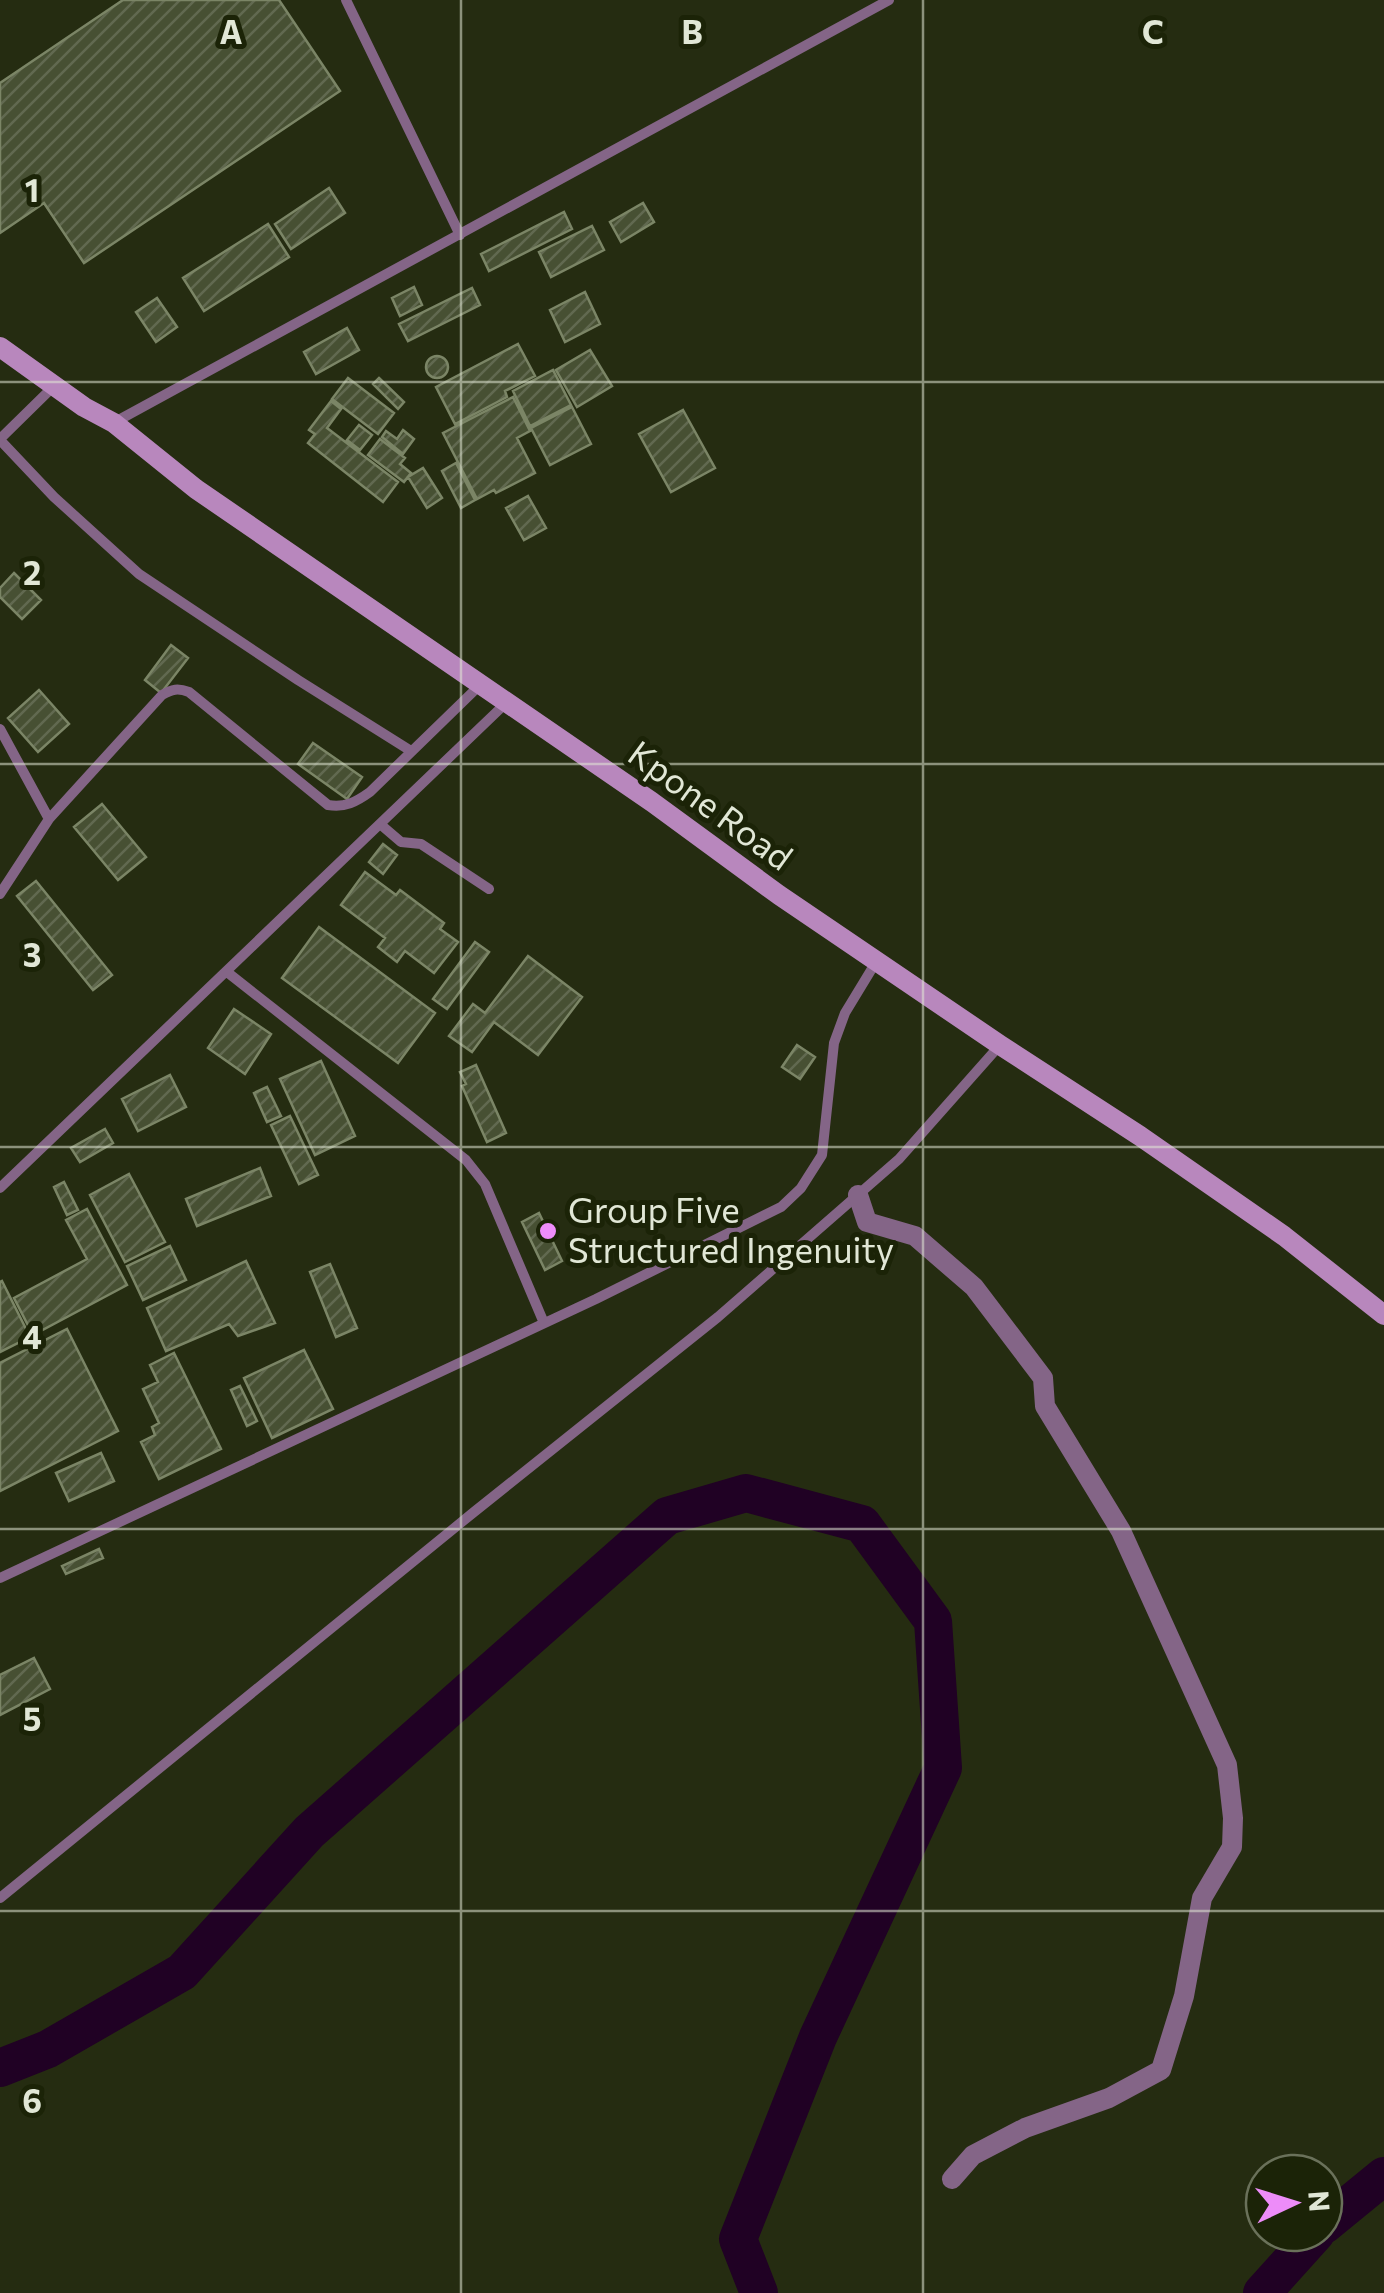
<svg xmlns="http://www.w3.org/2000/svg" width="1384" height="2293" font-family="Commissioner,sans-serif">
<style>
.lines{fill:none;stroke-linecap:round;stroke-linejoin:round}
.river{stroke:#200124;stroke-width:38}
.building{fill:url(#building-hatch);stroke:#7b8566;stroke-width:2.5}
.lane{stroke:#846587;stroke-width:10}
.street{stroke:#846587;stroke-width:20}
.secondary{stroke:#b887bd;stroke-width:20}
.grid{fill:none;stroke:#e1e7d6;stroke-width:2.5;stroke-opacity:0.55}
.poi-dot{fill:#ed8cf9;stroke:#1b2307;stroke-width:4}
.labels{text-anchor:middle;stroke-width:10;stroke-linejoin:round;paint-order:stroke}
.street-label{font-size:35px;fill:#e1e7d6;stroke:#1b2307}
.poi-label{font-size:35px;fill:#e1e7d6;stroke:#1b2307;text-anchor:start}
.grid-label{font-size:32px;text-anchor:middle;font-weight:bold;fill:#e1e7d6;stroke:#1b2307;stroke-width:10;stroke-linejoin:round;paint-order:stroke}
</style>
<defs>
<pattern id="building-hatch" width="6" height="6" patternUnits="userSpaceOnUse" patternTransform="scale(2.5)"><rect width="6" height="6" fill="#475033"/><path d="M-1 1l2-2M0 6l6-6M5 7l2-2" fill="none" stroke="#616950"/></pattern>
</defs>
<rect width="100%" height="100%" fill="#252c11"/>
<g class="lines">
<path class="river" d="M 0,2068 L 48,2049 L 182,1972 L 309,1832 L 667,1516 L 746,1493 L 862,1524 L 933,1621 L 943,1768 L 818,2037 L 738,2239 L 759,2293
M 1324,2225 L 1384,2176
M 1262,2293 L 1316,2233"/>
</g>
<path class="building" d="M 123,0 L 279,0 L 340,91 L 84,263 L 44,203 L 0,233 L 0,83 Z
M 329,188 L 345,213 L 291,249 L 275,224 Z
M 643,203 L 654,222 L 621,242 L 610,222 Z
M 564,212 L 572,229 L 489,271 L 481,254 Z
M 268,224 L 289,257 L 204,311 L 183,278 Z
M 592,226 L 604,250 L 551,277 L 539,252 Z
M 414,287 L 422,305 L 400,316 L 392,298 Z
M 472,288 L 480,305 L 408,341 L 399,324 Z
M 585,292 L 600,324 L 565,342 L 550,310 Z
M 157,298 L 177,327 L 156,342 L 136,312 Z
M 347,328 L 359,350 L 316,374 L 304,352 Z
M 518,344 L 535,376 L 505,391 L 507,397 L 455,424 L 436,387 Z
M 590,350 L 612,386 L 577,407 L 556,370 Z
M426 367a11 11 0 1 1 22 0a11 11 0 1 1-22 0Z
M 553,370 L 571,405 L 530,426 L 513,391 Z
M 348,378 L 394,413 L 378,434 L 332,399 Z
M 379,378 L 404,402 L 398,409 L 373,384 Z
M 513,397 L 530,431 L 517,438 L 535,473 L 496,493 L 494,490 L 477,499 L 443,433 Z
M 331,401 L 341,409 L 327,428 L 398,482 L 383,502 L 308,443 L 315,434 L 309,430 Z
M 572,407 L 591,444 L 550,465 L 531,428 Z
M 683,410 L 715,468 L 671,492 L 639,434 Z
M 359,425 L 372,435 L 360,450 L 347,440 Z
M 403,430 L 414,439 L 403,454 L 382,437 L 386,431 L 397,439 Z
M 380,439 L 405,458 L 400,464 L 411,473 L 404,482 L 368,455 Z
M 456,463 L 475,500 L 461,508 L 442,471 Z
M 423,468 L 442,498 L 427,508 L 408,477 Z
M 528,496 L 546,528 L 524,540 L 506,508 Z
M 14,573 L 41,600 L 22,619 L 0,597 L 0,588 Z
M 171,645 L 188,658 L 161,693 L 145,680 Z
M 39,690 L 69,724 L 38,752 L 8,718 Z
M 313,743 L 362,777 L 347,799 L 298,764 Z
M 102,804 L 146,857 L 118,880 L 74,827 Z
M 383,844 L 397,855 L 383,874 L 369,862 Z
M 365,872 L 396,895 L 400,890 L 444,923 L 440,929 L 458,942 L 434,973 L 405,951 L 397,962 L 378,947 L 385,938 L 341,905 Z
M 36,881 L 112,975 L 93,990 L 17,896 Z
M 319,927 L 435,1013 L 398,1063 L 282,978 Z
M 475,942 L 489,952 L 447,1009 L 433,999 Z
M 528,956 L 582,997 L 538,1055 L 494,1022 L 472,1052 L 449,1036 L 473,1004 L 485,1013 Z
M 234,1009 L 271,1034 L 245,1074 L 208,1048 Z
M 797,1045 L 815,1057 L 800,1079 L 782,1067 Z
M 321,1061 L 355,1136 L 315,1155 L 280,1079 Z
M 476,1065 L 506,1133 L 487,1142 L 462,1086 L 466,1084 L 460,1072 Z
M 170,1075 L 186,1107 L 138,1131 L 122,1099 Z
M 267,1087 L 281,1116 L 267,1122 L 254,1093 Z
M 290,1116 L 318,1175 L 299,1184 L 271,1125 Z
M 105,1129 L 113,1143 L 80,1162 L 71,1148 Z
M 260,1168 L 271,1196 L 197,1226 L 186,1199 Z
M 129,1174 L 165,1242 L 125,1262 L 90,1195 Z
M 64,1182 L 78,1210 L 67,1215 L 54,1187 Z
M 87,1209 L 127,1285 L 33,1335 L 14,1298 L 87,1259 L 66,1220 Z
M 539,1213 L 562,1261 L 545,1270 L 522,1222 Z
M 170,1246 L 186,1280 L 143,1300 L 127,1266 Z
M 246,1261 L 275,1323 L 238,1336 L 229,1324 L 166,1351 L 147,1308 Z
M 330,1264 L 357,1328 L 336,1337 L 310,1272 Z
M 2,1281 L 30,1337 L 0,1352 L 0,1282 Z
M 67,1329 L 118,1431 L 0,1491 L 0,1363 Z
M 304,1350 L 333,1409 L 272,1438 L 244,1378 Z
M 174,1353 L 221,1449 L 159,1479 L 141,1442 L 155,1435 L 152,1427 L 159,1423 L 143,1389 L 158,1382 L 150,1365 Z
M 240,1386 L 257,1421 L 247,1426 L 231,1390 Z
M 101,1453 L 114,1481 L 69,1501 L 56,1473 Z
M 99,1549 L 103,1558 L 66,1574 L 62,1566 Z
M 34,1658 L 50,1689 L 0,1715 L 0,1675 Z"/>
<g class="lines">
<path class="lane" d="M 346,0 L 460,235
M 115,422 L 889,0
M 0,439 L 55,385
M 0,440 L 54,497 L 139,574 L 298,680 L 411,751
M 0,729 L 49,819
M 380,824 L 401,842 L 421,844 L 489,889
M 0,894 L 49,819 L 162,695 C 172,689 178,688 189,692 L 328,805 C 345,808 356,802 370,792 L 480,685
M 227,972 L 466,1160 L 485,1184 L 544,1323
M 0,1188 L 506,703
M 0,1578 L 596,1299 L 781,1207 L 801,1188 L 822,1155 L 834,1043 L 845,1013 L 876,962
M 0,1898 L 474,1512 L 718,1317 L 899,1159 L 1000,1045"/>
<path class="street" d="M 858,1195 L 867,1222 L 915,1236 L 974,1287 L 1043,1378 L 1045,1406 L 1121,1531 L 1227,1765 L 1233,1818 L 1232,1847 L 1202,1898 L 1184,1996 L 1161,2070 L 1109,2098 L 1025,2128 L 973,2155 L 952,2179"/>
<path class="secondary" d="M 0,347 L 84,407 L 114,423 L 196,489 L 652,802 L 779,895 L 1000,1045 L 1140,1136 L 1284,1236 L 1384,1315"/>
</g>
<path class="grid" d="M 461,0 L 461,2293M 923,0 L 923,2293M 0,382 L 1384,382M 0,764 L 1384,764M 0,1147 L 1384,1147M 0,1529 L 1384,1529M 0,1911 L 1384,1911"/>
<circle class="poi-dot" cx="548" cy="1231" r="10"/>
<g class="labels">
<g class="street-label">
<text transform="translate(710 806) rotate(36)" y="12">Kpone Road</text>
</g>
<g class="poi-label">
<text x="568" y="1223">Group Five<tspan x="568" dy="40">Structured Ingenuity</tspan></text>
</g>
</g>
<g class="grid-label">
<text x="231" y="44">A</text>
<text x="692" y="44">B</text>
<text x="1153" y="44">C</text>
<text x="32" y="202">1</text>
<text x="32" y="585">2</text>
<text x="32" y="967">3</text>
<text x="32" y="1349">4</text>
<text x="32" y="1731">5</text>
<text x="32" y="2113">6</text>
</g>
<g transform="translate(1294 2203) rotate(86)"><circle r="48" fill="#1b2307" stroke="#6a715a" stroke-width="2.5"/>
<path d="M0-8L18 38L0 25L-18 38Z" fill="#ed8cf9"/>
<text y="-15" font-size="28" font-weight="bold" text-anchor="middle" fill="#e1e7d6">N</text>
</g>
</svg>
